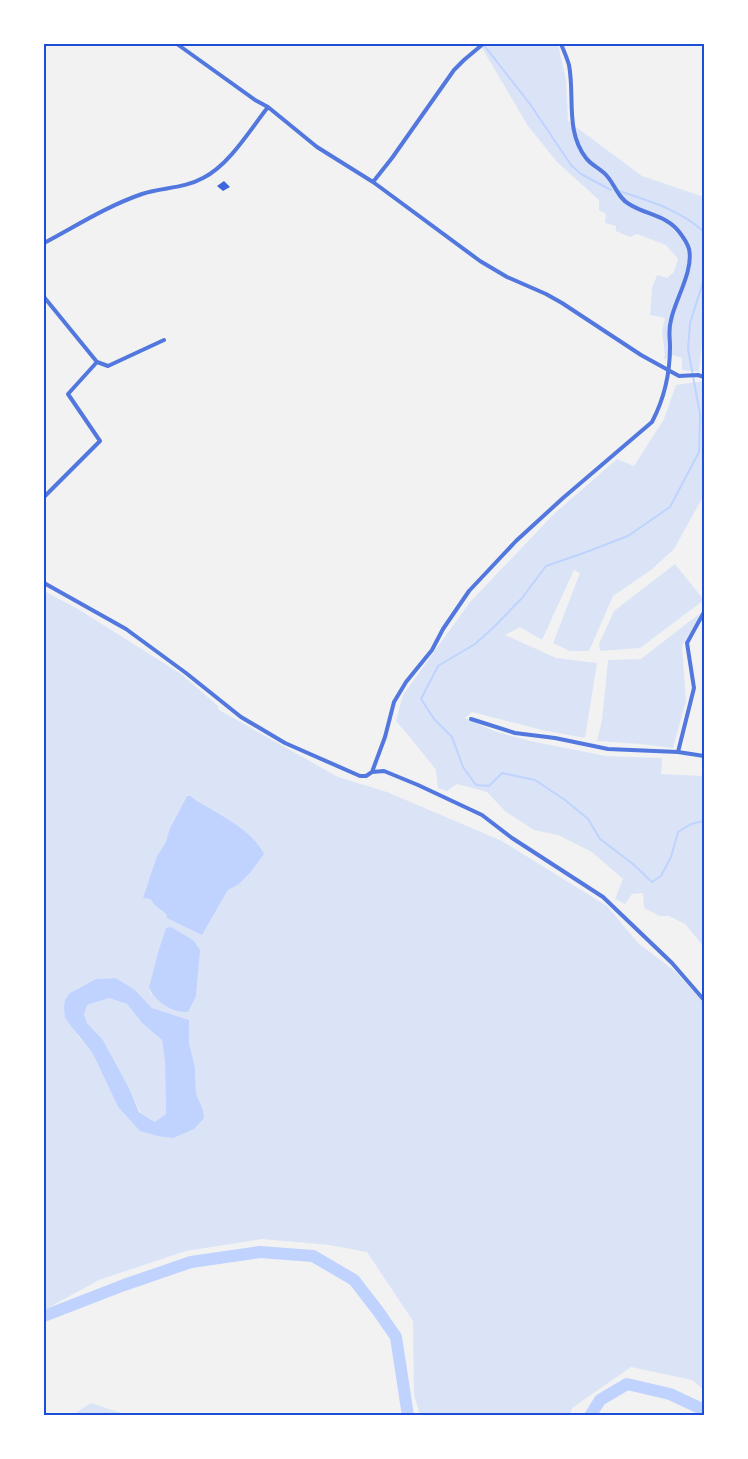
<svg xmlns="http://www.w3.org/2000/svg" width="748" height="1459" font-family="'DejaVu Sans',sans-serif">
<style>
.green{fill:#dbe4f7;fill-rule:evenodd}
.water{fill:#bfd3fe;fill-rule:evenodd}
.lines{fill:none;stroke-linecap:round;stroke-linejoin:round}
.stream{stroke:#bfd3fe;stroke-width:2}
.river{stroke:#bfd3fe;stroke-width:12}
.building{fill:#3d67dc}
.minor{stroke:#5277de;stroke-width:4}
.neatline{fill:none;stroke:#1d4ed8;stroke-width:2}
</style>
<rect width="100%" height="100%" fill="#f2f2f2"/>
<path class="green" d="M 487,44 L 558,44 L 566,80 L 568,121 L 642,176 L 704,197 L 704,321 L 699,372 L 682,370 L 682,358 L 673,355 L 663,360 L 665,355 L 662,331 L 665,318 L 650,315 L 652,288 L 657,275 L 667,278 L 674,272 L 678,259 L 666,245 L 637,234 L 630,237 L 616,231 L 616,226 L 605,223 L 606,214 L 599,210 L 599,200 L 557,162 L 528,126 L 482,48 Z
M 704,381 L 704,495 L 674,549 L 651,570 L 613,596 L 589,651 L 570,651 L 553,643 L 580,573 L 574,570 L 542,640 L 520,627 L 505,635 L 556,658 L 597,663 L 585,738 L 542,730 L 472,712 L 465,718 L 494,731 L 530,741 L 606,756 L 662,758 L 661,774 L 704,776 L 704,947 L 685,924 L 669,916 L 660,916 L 644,908 L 643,893 L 632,894 L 625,904 L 615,899 L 623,879 L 592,852 L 558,835 L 534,830 L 506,812 L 487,792 L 457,784 L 447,791 L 438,788 L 436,770 L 409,736 L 396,721 L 403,695 L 470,602 L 554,514 L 617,459 L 634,466 L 664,419 L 676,385 Z
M 675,564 L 704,600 L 640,648 L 600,651 L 599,644 L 614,611 Z
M 44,591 L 78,609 L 181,674 L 218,706 L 219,710 L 338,777 L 387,792 L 502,841 L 607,906 L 638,943 L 676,972 L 704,1003 L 704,1390 L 692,1380 L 631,1367 L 572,1408 L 570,1415 L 420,1415 L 414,1395 L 413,1321 L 367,1252 L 329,1245 L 262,1239 L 186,1251 L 99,1280 L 44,1310 ZM 187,796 L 191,796 L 197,801 L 242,830 L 250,873 L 238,885 L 228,890 L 202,935 L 164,913 L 150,899 L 157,856 L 167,842 L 170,828 ZM 166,928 L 171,928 L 152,995 L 149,989 L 158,952 ZM 116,978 L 135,990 L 152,1008 L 189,1020 L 189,1043 L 195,1067 L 196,1093 L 203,1110 L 140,1130 L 118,1107 L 93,1054 L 78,1036 L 70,993 L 96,979 Z
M 699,614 L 697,620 L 682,646 L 686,701 L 673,748 L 640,744 L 597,741 L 602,720 L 608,660 L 641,659 Z
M 109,998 L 127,1004 L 142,1023 L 162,1040 L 165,1061 L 166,1115 L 155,1122 L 140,1112 L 130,1090 L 103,1040 L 87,1023 L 84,1014 L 86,1005 Z
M 91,1403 L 127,1415 L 72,1415 Z"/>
<path class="water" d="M 187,796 L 191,796 L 197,801 C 220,815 252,830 264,854 L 250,873 L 238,885 L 228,890 L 202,935 L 167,918 L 167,915 L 155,905 L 150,899 L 143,898 L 157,856 L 166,842 L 170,828 Z
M 171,927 L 193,940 L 200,950 L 196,996 L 188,1012 C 173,1013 156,1002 149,988 L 158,952 L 166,928 Z
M 116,978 L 135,990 L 152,1008 L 189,1020 L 189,1043 L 195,1067 L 196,1093 L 203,1110 L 204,1118 L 194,1129 L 173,1138 L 158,1136 L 140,1131 L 118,1107 L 93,1054 L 65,1018 L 64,1007 L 65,1000 L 70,993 L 96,979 ZM 109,998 L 127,1004 L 142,1023 L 162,1040 L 165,1061 L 166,1114 L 155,1122 L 139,1112 L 130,1090 L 103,1040 L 87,1023 L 84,1014 L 87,1005 Z"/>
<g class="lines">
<path class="stream" d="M 483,44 L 530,104 L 571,165 L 581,174 L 611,190
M 619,191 C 649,201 681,210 704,232
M 704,279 L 690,323 L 688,349 L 700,414 L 699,452 L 670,507 L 628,536 L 581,554 L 546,566 L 522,598 L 496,625 L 475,644 L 438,666 L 421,699 L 434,719 L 452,737 L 463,767 L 476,785 L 489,786 L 502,773 L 535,780 L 565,800 L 588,819 L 600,839 L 633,864 L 652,882 L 661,876 L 671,857 L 678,832 L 691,824 L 703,821 L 704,822"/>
<path class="river" d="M 44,1316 L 124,1285 L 191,1262 L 260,1252 L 313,1256 L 354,1280 L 378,1311 L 396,1337 L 408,1416
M 590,1416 L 600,1400 L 627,1384 L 670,1394 L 704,1410"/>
</g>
<path class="building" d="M 224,181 L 230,187 L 223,191 L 217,186 Z"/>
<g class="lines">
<path class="minor" d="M 177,44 L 255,100 L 268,107 L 317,147 L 373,182 L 480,261 L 507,277 L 546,294 L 562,303 L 641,355 L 679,376 L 698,375 L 704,377
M 373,182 L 392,158 L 454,70 L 464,60 L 483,44
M 44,243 C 76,226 107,206 142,194 C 162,187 183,189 203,178 C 229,165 250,130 268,107
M 44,297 L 97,362
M 44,497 L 100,441 L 68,394 L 97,362 L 108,366 L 164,340
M 44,583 L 126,629 L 186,673 L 241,717 L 285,743 L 360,776 L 366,776 L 372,772 L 384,771 L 418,785 L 482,815 L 512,838 L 603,897 L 672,963 L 704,1000
M 704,612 L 687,643 L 694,688 L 678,752 L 704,756
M 471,719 L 515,733 L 555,738 L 608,749 L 678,752
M 372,772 L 385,737 L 394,702 L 406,682 L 432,650 L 443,629 L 469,591 L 516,541 L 563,498 L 652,422 C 664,399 670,372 670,347 C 670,336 668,331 671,320 C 675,300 694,270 689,249 C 688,245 683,237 680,233 C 667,215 646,215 629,204 C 618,198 615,185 607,176 C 601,169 591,165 586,158 C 565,131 575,96 569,65 C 567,58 564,51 561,44"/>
</g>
<rect width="748" height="1459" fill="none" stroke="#ffffff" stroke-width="90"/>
<rect x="45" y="45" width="658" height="1369" class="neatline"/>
</svg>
